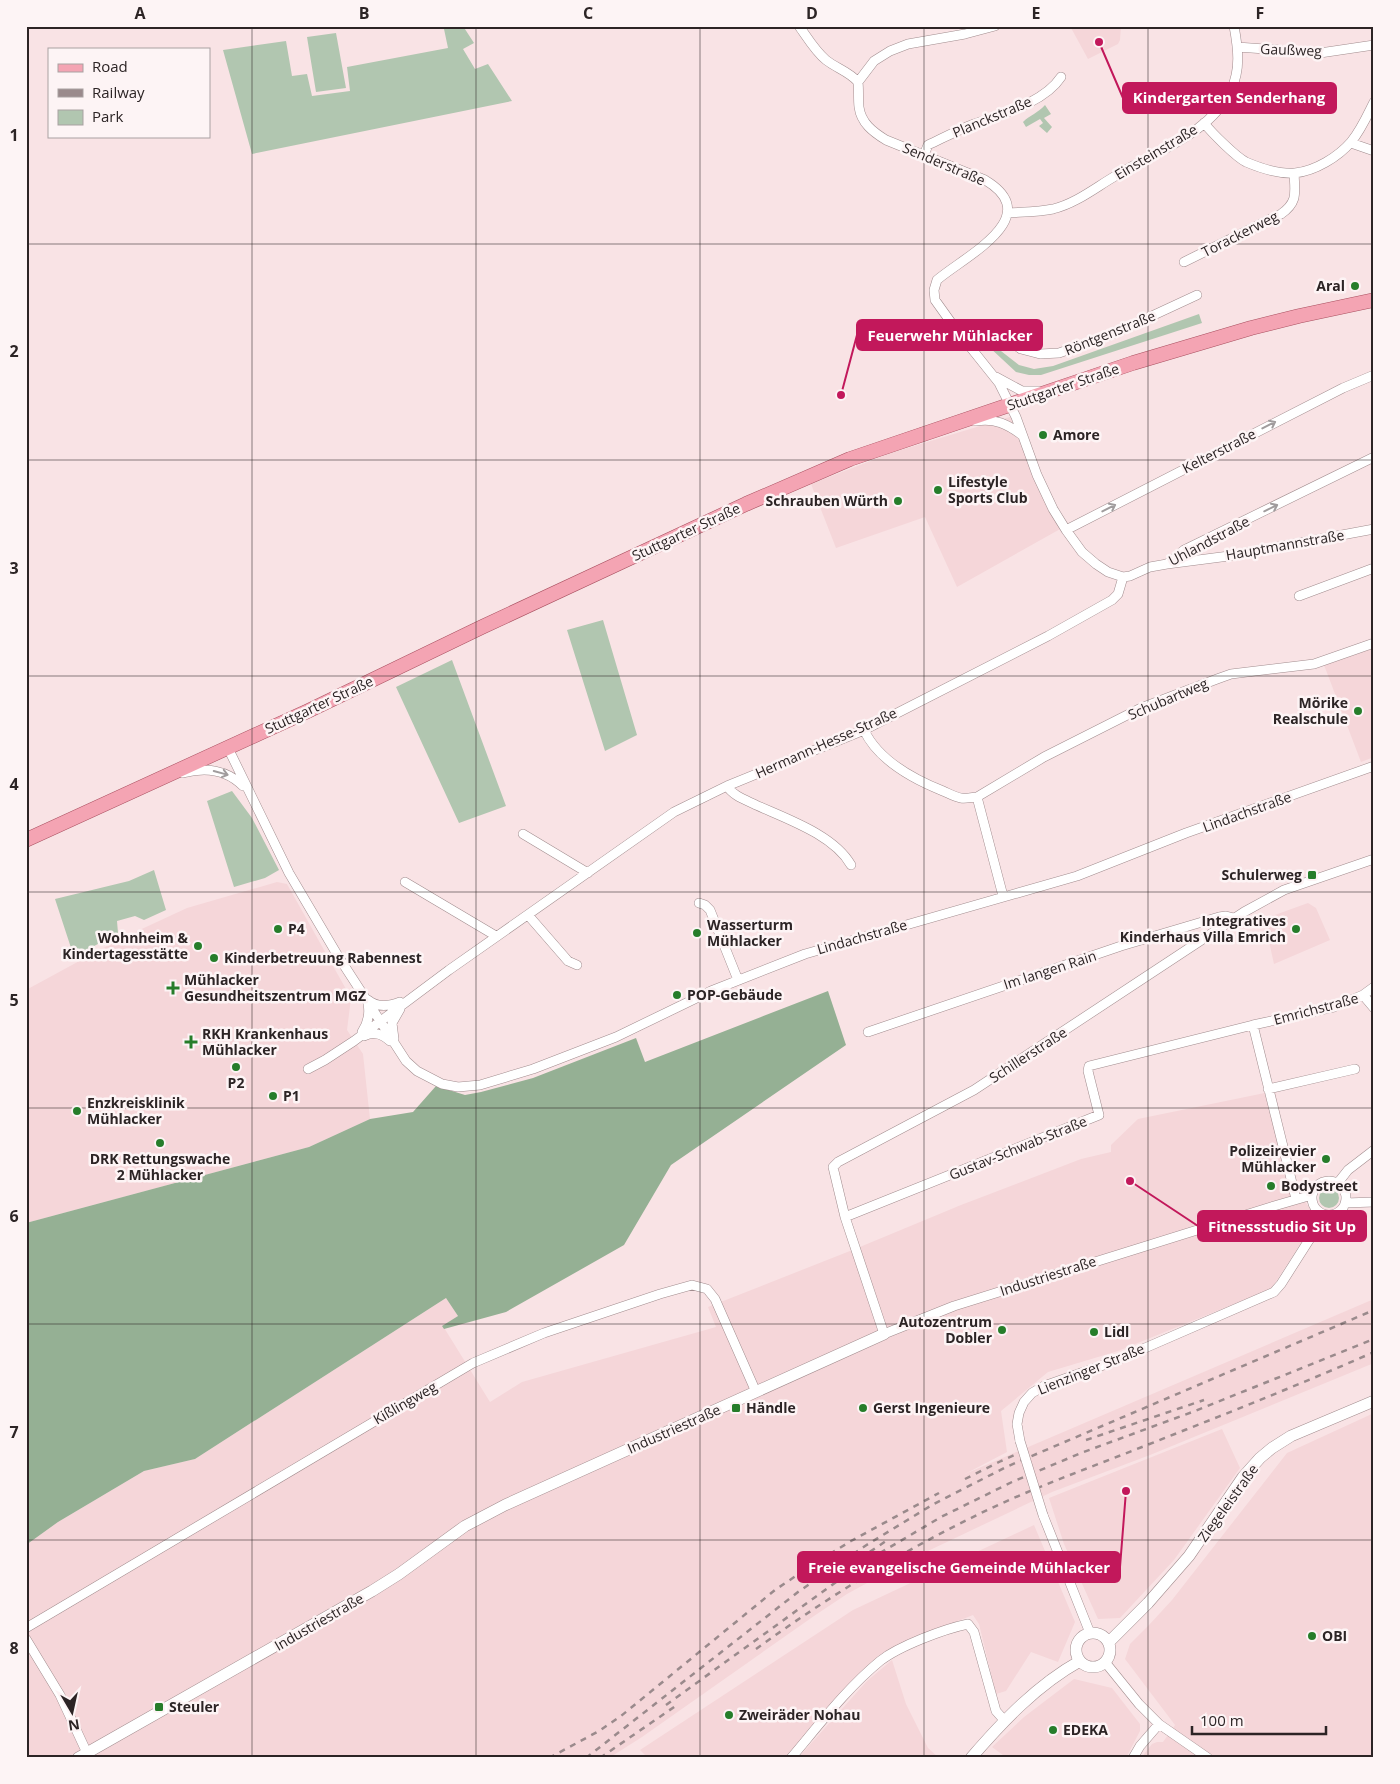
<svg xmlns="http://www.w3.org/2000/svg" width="1400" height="1784" font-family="'Open Sans',sans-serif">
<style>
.built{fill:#f5d6d9}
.green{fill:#b1c6b0}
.forest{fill:#95b094}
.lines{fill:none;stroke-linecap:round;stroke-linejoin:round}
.minor-casing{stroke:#a18c8e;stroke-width:10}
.tertiary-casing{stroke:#a18c8e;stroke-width:12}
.primary-casing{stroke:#a95060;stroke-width:15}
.minor{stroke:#fff;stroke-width:9}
.tertiary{stroke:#fff;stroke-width:11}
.primary{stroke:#f4a4b3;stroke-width:14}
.rail{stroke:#9a8a8c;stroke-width:2.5;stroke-dasharray:6 6;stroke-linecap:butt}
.minor-bridge-casing{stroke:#a18c8e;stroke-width:10;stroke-linecap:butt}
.minor-bridge{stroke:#fff;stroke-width:9}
.oneway{stroke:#a09c9d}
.grid{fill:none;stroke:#2c2425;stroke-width:1;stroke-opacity:0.55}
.poi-dot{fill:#267d2a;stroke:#fdf4f5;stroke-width:2}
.labels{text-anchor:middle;stroke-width:5;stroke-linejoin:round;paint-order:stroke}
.street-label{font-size:14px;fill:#2c2425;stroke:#fdf4f5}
.poi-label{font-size:14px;font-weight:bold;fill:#2c2425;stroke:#fdf4f5;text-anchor:start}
.leader{fill:none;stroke:#c2185b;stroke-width:2}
.callout-dot{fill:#c2185b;stroke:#fdf4f5;stroke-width:2}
.callout{fill:#c2185b;stroke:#c2185b;stroke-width:2}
.callout-label{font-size:15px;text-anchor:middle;font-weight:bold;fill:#fff}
.neatline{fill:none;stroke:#2c2425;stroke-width:2}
.grid-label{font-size:16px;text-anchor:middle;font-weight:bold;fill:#2c2425}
</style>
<rect width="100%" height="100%" fill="#f9e3e5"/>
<path class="built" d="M 1070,26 L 1121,26 L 1120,40 L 1118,44 L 1088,59 Z
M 1013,416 L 1062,528 L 957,587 L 925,517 L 836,548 L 811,484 L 891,453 Z
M 1374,648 L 1374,757 L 1361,762 L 1324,665 Z
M 277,882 L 287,884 L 351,998 L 347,1030 L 363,1054 L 370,1119 L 309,1147 L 26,1223 L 26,990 L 118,940 L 187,908 Z
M 1308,903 L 1316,908 L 1330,940 L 1274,964 L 1264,919 Z
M 1275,1091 L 1296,1188 L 1317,1219 L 1271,1289 L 1118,1351 L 1048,1372 L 1001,1411 L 1007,1452 L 965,1474 L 1374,1299 L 1374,1363 L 1150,1455 L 1052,1492 L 909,1560 L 847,1594 L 814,1616 L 642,1737 L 609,1758 L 26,1758 L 26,1545 L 58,1522 L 144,1471 L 195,1459 L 446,1298 L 458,1316 L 443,1326 L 490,1402 L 522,1382 L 716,1327 L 708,1307 L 855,1249 L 961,1205 L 1081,1159 L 1111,1152 L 1111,1145 L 1138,1119 Z
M 1374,1413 L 1374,1758 L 1141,1758 L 1152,1744 L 1157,1742 L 1163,1742 L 1175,1725 L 1125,1659 L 1130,1644 L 1149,1625 L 1172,1600 L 1287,1453 Z
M 1222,1429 L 1240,1468 L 1174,1560 L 1120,1618 L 1098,1619 L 1064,1544 L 1049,1498 Z
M 1034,1525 L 1075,1622 L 1058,1662 L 1031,1652 L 1006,1691 L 996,1694 L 979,1624 L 973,1615 L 893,1647 L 878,1656 L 785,1758 L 648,1758 L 640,1750 L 853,1610 Z
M 892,1660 L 906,1704 L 928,1748 L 939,1758 L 798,1758 L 867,1681 Z
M 1074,1679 L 1112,1688 L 1140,1724 L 1140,1731 L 1126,1758 L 1007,1758 L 992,1747 L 1024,1717 Z"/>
<path class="green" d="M 453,26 L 463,26 L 474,43 L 463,49 L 475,69 L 488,64 L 512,101 L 252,154 L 223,50 L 286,41 L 292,76 L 307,74 L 312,96 L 350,91 L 347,67 L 448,48 L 444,29 Z
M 336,33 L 346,88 L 316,92 L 307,37 Z
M 1045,105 L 1051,114 L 1044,118 L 1052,127 L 1047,133 L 1039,126 L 1043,123 L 1040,119 L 1026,127 L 1023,122 C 1030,115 1038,113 1045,105 Z
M 1199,314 L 1202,323 L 1041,375 L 1029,375 L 1016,372 L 988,346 L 992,344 L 1019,365 L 1034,369 L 1053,366 Z
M 603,620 L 637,735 L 605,751 L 567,630 Z
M 452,660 L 506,806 L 459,823 L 396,687 Z
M 232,791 L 252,818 L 279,870 L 265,878 L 234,887 L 207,801 Z
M 154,870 L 166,910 L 144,920 L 135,916 L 117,921 L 118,933 L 74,957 L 55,899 L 129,881 Z
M1319 1198a10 10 0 1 1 20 0a10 10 0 1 1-20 0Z"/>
<path class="forest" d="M 828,991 L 846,1045 L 671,1165 L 624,1245 L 506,1312 L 444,1329 L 442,1326 L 458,1316 L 446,1298 L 195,1459 L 144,1471 L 58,1522 L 26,1545 L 26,1223 L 309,1147 L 370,1119 L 413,1112 L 436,1086 L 465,1095 L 481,1092 L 533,1078 L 636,1038 L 645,1062 Z"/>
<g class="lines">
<defs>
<path id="minor" d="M 799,26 C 807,37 815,51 826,60 C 836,68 850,72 858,82 C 859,90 858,98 859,107 C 861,123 873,132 886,140 L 985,180 C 1047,217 965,256 937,280 L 934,290 L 935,300 L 955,328 L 999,383 L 1016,417 L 1037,475 L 1053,509 L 1066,530 L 1082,552 L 1096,564 L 1108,572 L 1123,577 L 1130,576 L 1150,567 L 1167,564 L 1229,556 L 1374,529
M 1237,47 L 1320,53 L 1374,45
M 858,82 L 874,61 L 890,51 L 908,44 L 965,34 L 995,26
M 1204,123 C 1212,133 1236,157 1246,162 C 1260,168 1280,174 1295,173 C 1315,171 1338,157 1351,142 C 1361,130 1367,116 1374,102
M 1351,143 L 1374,151
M 924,155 L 928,145 C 943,138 958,130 974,124 C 1001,114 1044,103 1061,77
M 1008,213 C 1023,212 1039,212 1053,209 C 1077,203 1096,187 1117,175 C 1156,151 1210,134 1231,90 C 1241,69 1238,48 1234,26
M 1184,262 L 1281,214 C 1298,202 1295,193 1294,173
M 967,343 L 986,332 L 1002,336 L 1021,349 L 1040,354 L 1059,353 L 1113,334 L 1197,295
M 996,377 L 1022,391 L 1039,391
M 976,421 C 995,418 1007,424 1022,435
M 1066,530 L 1343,388 L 1374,375
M 1167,564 L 1184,550 L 1374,457
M 1299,596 L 1374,568
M 864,730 C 878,760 913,779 943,791 C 948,793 955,797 961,798 C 966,799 972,797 977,797 L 1003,896
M 228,748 L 289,873 L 338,956 L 406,1061 L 417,1071 L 442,1084 L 458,1087 L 480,1085 L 533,1069 L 616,1037 L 711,991 L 805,954 L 1077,876 L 1186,833 L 1374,766
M 183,773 C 205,767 227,770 243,786
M 727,786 C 733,796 746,800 756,805 C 787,819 834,835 851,865
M 977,797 L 1044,757 L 1141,708 L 1217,679 L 1231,674 L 1314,664 L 1374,643
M 523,834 L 588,873
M 405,882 L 496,936
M 699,903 L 705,905 L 710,910 L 738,980
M 528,915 L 568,961 L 577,965
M 1363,995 L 1374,987
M 368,1000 C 378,1008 389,1006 400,1002
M 1253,1025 L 1296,1199
M 362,1032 C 368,1023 370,1014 368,1004
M 868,1032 L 1121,946 L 1219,917 L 1226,916 L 1234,918
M 364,1036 C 374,1031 382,1034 390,1041
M 394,1039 L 392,1023 L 400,1009
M 308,1069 L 325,1060 L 354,1041 L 449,970 L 674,812 L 727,786 L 864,730 L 1048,636 L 1112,600 L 1118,594 L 1123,577
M 1268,1089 L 1355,1069
M1312 1198a17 17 0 1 1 34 0a17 17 0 1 1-34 0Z
M 1337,1184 L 1348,1170 L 1374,1150
M 1312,1195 L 1274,1206 L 954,1306 L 884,1334 L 845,1217 L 833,1167 L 838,1162 L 974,1090 L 1244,912 L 1284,890 L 1374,859
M 1345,1203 L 1374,1202
M 845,1217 L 1099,1115 L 1088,1071 L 1089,1066 L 1253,1025 L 1334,1007 L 1363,995 L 1374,1008
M 1020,1441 L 1017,1424 L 1019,1413 L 1024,1402 L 1032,1393 L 1044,1386 L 1115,1361 L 1274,1292 L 1281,1284 L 1325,1215
M 1043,1515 L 1090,1633
M 26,1628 L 473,1363 L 544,1333 L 660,1294 L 692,1285 L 707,1289 L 715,1299 L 756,1392
M 26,1639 L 60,1695 L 87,1753
M 1105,1662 L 1139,1704 L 1159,1724 L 1208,1758
M 791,1758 C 819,1725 846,1689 880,1661 C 899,1646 944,1629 968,1624 L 974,1632 L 996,1711 L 1004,1720
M 1133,1758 L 1140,1746 L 1159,1724"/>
<path id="tertiary" d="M1076 1650a17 17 0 1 1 34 0a17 17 0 1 1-34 0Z
M 1109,1642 L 1148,1603 L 1189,1556 L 1243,1477 L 1260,1458 L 1272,1448 L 1291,1436 L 1374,1401
M 78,1758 L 372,1591 L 399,1574 L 465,1526 L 505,1505 L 884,1334
M 971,1758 C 1003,1721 1037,1685 1080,1661"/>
<path id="primary" d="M 26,840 L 308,711 L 482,627 L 746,504 L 850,459 L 1133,363 L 1251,328 L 1299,316 L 1374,300"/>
</defs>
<use href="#minor" class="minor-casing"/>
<use href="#tertiary" class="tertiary-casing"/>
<use href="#primary" class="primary-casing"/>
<use href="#minor" class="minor"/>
<use href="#tertiary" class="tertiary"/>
<use href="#primary" class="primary"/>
<path class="rail" d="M 1086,1440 L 1204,1400
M 965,1479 L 1001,1461 L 1019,1453
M 880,1553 L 941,1517 L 1012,1482 L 1081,1453 L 1195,1411 L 1374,1339
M 840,1572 L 886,1541
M 756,1649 C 824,1600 894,1556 969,1519 C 1026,1490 1087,1469 1147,1445 C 1223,1415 1299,1385 1374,1352
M 666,1705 L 850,1572
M 549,1758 L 599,1731 L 621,1716 L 775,1590 L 812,1565 L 851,1541 L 939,1493
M 586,1758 L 798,1592 L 865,1546 L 932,1505 L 1006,1467 L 1374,1310
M 600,1758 L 677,1705"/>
<defs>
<path id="minor-bridge" d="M 1020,1441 L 1043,1515"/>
</defs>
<use href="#minor-bridge" class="minor-bridge-casing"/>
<use href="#minor-bridge" class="minor-bridge"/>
</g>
<defs><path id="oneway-shaft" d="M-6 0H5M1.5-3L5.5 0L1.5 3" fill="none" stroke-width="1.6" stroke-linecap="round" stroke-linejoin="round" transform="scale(1.25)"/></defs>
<g class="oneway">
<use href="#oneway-shaft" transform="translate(1269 425) rotate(-27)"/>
<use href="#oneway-shaft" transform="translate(1109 508) rotate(-27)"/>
<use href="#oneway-shaft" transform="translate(1271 508) rotate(-26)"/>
<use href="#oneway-shaft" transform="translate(221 773) rotate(15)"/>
</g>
<path class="grid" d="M 252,26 L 252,1758M 476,26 L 476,1758M 700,26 L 700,1758M 924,26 L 924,1758M 1148,26 L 1148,1758M 26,244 L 1374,244M 26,460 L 1374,460M 26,676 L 1374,676M 26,892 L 1374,892M 26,1108 L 1374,1108M 26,1324 L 1374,1324M 26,1540 L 1374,1540"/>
<g class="poi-dot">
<circle cx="1355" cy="286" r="5"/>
<circle cx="1043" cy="435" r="5"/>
<circle cx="938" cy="490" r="5"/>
<circle cx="898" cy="501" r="5"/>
<circle cx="1358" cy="711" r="5"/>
<rect x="1307" y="870" width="10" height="10" rx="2.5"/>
<circle cx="278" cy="929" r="5"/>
<circle cx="1296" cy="929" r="5"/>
<circle cx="697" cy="933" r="5"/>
<circle cx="198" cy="946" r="5"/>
<circle cx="214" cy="958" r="5"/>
<path d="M170.5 980.5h5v5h5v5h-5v5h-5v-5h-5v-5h5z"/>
<circle cx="677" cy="995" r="5"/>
<path d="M188.5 1034.5h5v5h5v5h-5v5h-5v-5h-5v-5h5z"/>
<circle cx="236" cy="1067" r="5"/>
<circle cx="273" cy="1096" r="5"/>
<circle cx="77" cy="1111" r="5"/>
<circle cx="160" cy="1143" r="5"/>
<circle cx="1326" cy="1159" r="5"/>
<circle cx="1271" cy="1186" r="5"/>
<circle cx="1002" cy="1330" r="5"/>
<circle cx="1094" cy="1332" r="5"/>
<rect x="731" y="1403" width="10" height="10" rx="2.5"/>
<circle cx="863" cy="1408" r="5"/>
<circle cx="1312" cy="1636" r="5"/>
<rect x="154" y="1702" width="10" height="10" rx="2.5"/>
<circle cx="729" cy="1715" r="5"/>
<circle cx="1053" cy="1730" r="5"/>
</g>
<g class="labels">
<g class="street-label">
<text transform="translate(1291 50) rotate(2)" y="5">Gaußweg</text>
<text transform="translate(992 117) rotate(-23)" y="5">Planckstraße</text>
<text transform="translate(1156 152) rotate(-31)" y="5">Einsteinstraße</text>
<text transform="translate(944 164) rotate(23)" y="5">Senderstraße</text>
<text transform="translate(1240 234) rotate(-27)" y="5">Torackerweg</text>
<text transform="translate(1110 333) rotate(-22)" y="5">Röntgenstraße</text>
<text transform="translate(1063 387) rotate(-19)" y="5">Stuttgarter Straße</text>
<text transform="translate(1219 451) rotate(-27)" y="5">Kelterstraße</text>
<text transform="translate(686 532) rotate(-25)" y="5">Stuttgarter Straße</text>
<text transform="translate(1209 541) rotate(-28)" y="5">Uhlandstraße</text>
<text transform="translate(1285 545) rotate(-10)" y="5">Hauptmannstraße</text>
<text transform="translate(1168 699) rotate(-23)" y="5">Schubartweg</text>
<text transform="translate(319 705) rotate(-25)" y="5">Stuttgarter Straße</text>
<text transform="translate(826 743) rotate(-24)" y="5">Hermann-Hesse-Straße</text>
<text transform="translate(1247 812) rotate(-20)" y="5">Lindachstraße</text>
<text transform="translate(862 937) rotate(-16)" y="5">Lindachstraße</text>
<text transform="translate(1050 970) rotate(-18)" y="5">Im langen Rain</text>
<text transform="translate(1316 1009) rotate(-15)" y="5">Emrichstraße</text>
<text transform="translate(1028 1055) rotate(-33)" y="5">Schillerstraße</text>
<text transform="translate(1018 1148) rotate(-22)" y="5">Gustav-Schwab-Straße</text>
<text transform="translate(1048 1276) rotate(-18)" y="5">Industriestraße</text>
<text transform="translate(1091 1369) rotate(-22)" y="5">Lienzinger Straße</text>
<text transform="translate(405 1403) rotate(-30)" y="5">Kißlingweg</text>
<text transform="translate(674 1429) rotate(-24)" y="5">Industriestraße</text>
<text transform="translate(1228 1503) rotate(-54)" y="5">Ziegeleistraße</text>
<text transform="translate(319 1622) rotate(-30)" y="5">Industriestraße</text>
</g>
<g class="poi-label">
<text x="1345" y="291" text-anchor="end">Aral</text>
<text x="1053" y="440">Amore</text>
<text x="948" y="487">Lifestyle<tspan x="948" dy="16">Sports Club</tspan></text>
<text x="888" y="506" text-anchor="end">Schrauben Würth</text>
<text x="1348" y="708" text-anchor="end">Mörike<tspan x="1348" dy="16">Realschule</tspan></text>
<text x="1302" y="880" text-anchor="end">Schulerweg</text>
<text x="1286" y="926" text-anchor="end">Integratives<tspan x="1286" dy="16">Kinderhaus Villa Emrich</tspan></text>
<text x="707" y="930">Wasserturm<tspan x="707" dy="16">Mühlacker</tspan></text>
<text x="288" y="934">P4</text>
<text x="188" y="943" text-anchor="end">Wohnheim &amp;<tspan x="188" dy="16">Kindertagesstätte</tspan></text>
<text x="224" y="963">Kinderbetreuung Rabennest</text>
<text x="184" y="985">Mühlacker<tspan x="184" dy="16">Gesundheitszentrum MGZ</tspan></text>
<text x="687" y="1000">POP-Gebäude</text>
<text x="202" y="1039">RKH Krankenhaus<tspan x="202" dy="16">Mühlacker</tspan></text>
<text x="236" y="1088" text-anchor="middle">P2</text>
<text x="283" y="1101">P1</text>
<text x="87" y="1108">Enzkreisklinik<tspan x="87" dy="16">Mühlacker</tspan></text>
<text x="1316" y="1156" text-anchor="end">Polizeirevier<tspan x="1316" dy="16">Mühlacker</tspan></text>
<text x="160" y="1164" text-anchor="middle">DRK Rettungswache<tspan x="160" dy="16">2 Mühlacker</tspan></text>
<text x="1281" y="1191">Bodystreet</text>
<text x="992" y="1327" text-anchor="end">Autozentrum<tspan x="992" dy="16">Dobler</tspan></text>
<text x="1104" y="1337">Lidl</text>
<text x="746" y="1413">Händle</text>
<text x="873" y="1413">Gerst Ingenieure</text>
<text x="1322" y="1641">OBI</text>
<text x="169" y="1712">Steuler</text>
<text x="739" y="1720">Zweiräder Nohau</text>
<text x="1063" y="1735">EDEKA</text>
</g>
</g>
<path class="leader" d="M1099 42L1123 98M841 395L857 335M1130 1181L1198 1226M1126 1491L1120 1567"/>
<g class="callout-dot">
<circle cx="1099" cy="42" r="5"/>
<circle cx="841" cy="395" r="5"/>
<circle cx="1130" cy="1181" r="5"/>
<circle cx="1126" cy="1491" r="5"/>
</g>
<g class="callout">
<rect x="1123" y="83" width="213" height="30" rx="5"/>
<rect x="857" y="320" width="185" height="30" rx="5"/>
<rect x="1198" y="1211" width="168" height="30" rx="5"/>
<rect x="798" y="1552" width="322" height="30" rx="5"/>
</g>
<g class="callout-label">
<text x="1229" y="103">Kindergarten Senderhang</text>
<text x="950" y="341">Feuerwehr Mühlacker</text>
<text x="1282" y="1232">Fitnessstudio Sit Up</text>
<text x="959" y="1573">Freie evangelische Gemeinde Mühlacker</text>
</g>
<rect width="1400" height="1784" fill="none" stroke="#fdf4f5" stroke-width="55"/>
<rect x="48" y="48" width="162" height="90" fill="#fdf4f5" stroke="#a9a1a2"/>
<rect x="58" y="64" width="25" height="8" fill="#f4a4b3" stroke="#a9a1a2"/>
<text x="92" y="72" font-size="15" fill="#2c2425">Road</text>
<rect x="58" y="89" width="25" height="8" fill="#9a8a8c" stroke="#a9a1a2"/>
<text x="92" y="98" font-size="15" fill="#2c2425">Railway</text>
<rect x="58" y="110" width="25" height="15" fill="#b1c6b0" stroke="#a9a1a2"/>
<text x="92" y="122" font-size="15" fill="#2c2425">Park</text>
<g transform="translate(72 1712) rotate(171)" stroke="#fdf4f5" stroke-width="4" paint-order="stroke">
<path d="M0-4L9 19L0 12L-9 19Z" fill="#2c2425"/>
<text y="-8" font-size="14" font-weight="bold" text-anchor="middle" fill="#2c2425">N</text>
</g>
<path d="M1192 1726v8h134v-8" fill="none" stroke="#2c2425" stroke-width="2.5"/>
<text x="1200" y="1726" font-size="15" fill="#2c2425" stroke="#fdf4f5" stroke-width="4" paint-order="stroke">100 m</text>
<rect x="28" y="28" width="1344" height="1728" class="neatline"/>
<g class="grid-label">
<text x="140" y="19">A</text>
<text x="364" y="19">B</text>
<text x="588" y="19">C</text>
<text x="812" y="19">D</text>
<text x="1036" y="19">E</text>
<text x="1260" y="19">F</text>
<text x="14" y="141">1</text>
<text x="14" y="357">2</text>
<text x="14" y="574">3</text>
<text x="14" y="790">4</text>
<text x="14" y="1006">5</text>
<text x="14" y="1222">6</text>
<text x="14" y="1438">7</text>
<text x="14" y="1654">8</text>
</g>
</svg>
